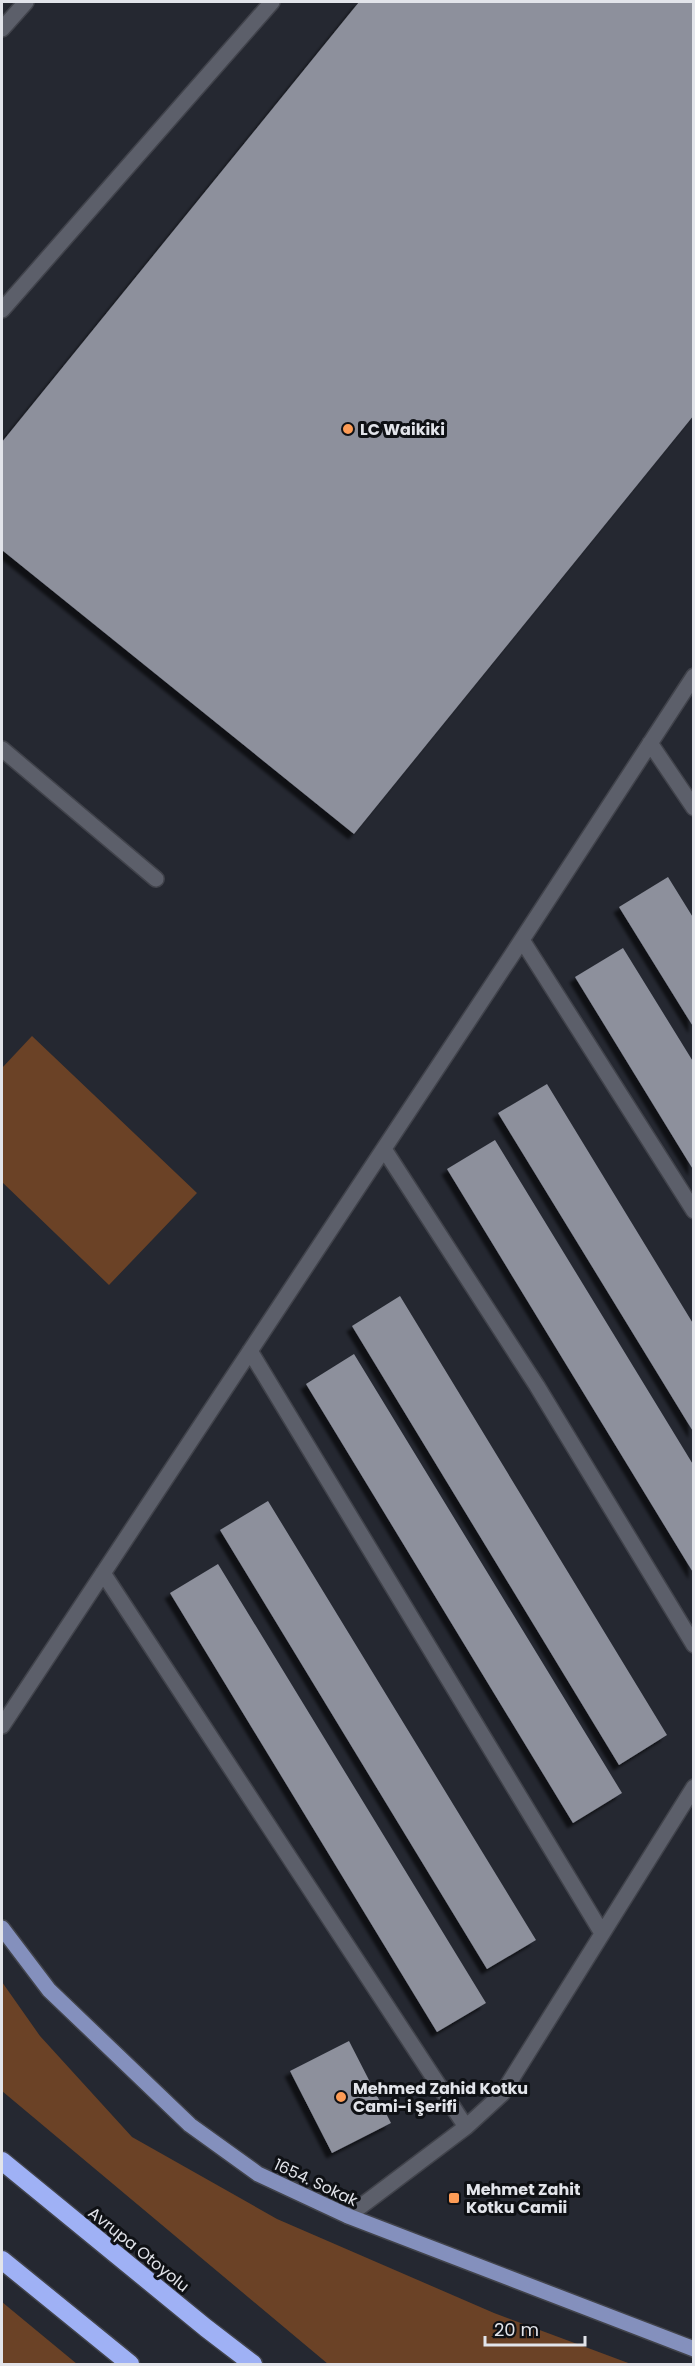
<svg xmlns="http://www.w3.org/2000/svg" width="695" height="2366" font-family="Poppins,sans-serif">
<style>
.green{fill:#6b4226}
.building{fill:#8d909c;filter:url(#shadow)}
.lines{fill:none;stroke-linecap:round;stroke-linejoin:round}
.lane-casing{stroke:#41434b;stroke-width:18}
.primary-casing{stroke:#41434b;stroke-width:18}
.highway-casing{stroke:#41434b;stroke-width:21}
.lane{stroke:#5c5f6a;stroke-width:15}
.primary{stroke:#8490bd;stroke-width:15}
.highway{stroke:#9fb1f5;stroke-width:18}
.poi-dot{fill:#fd9c56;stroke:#0f1115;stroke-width:2}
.labels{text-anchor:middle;stroke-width:6;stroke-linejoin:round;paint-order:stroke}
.poi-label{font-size:16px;font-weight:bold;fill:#e2e4ea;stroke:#0f1115;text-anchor:start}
.street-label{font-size:16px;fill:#e2e4ea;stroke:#0f1115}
</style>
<defs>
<filter id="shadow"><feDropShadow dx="-5.5" dy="5.5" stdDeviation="1.5" flood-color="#0009"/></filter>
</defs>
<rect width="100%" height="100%" fill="#252831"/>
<path class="green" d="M 32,1036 L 197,1193 L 109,1285 L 2,1182 L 2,1068 Z
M 2,1982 L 40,2036 L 132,2137 L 277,2219 L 494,2313 L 631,2364 L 328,2364 L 2,2091 Z
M 2,2302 L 77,2364 L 2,2364 Z"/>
<path class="building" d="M 359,2 L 694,2 L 694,415 L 354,834 L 2,550 L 2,442 Z
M 668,877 L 694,919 L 694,1028 L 619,907 Z
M 623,948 L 694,1063 L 694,1171 L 575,977 Z
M 547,1084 L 694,1325 L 694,1433 L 498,1113 Z
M 495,1140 L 694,1466 L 694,1574 L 447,1169 Z
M 400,1296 L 667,1735 L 619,1765 L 352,1326 Z
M 354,1354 L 622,1793 L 573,1823 L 306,1384 Z
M 268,1501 L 536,1940 L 487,1969 L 220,1530 Z
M 218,1564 L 486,2003 L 437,2032 L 170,1593 Z
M 349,2041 L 391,2123 L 332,2153 L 290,2071 Z"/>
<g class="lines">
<defs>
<path id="lane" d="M 2,29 L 26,2
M 2,310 L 272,2
M 650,743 L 694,808
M 2,749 L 156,879
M 522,940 L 694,1211
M 384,1149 L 537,1386 L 694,1645
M 250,1351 L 602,1933
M 103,1573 L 466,2127
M 2,1726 L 510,958 L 694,676
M 348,2216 L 466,2127 L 502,2094 L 694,1787"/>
<path id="primary" d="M 2,1928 L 49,1990 L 190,2125 L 258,2174 L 348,2216 L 694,2349"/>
<path id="highway" d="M 2,2161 L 206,2328 L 253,2364
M 2,2260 L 130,2364"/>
</defs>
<use href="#lane" class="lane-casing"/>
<use href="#primary" class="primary-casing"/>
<use href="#highway" class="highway-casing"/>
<use href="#lane" class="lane"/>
<use href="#primary" class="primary"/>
<use href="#highway" class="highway"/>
</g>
<g class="poi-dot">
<circle cx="348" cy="429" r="6"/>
<circle cx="341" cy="2097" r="6"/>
<rect x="448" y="2192" width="12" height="12" rx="3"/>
</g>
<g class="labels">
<g class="poi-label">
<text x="360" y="435">LC Waikiki</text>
<text x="353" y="2094">Mehmed Zahid Kotku<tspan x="353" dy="18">Cami-i Şerifi</tspan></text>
<text x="466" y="2195">Mehmet Zahit<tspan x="466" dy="18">Kotku Camii</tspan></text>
</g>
<g class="street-label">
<text transform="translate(316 2182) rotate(25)" y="6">1654. Sokak</text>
<text transform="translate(139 2249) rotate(39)" y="6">Avrupa Otoyolu</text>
</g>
</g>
<rect width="695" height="2366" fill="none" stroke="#e2e4ea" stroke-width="6"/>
<path d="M485 2336v9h100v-9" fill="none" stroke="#e2e4ea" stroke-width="3"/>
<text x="494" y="2336" font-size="18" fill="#e2e4ea" stroke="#0f1115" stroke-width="4.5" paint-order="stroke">20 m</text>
</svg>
